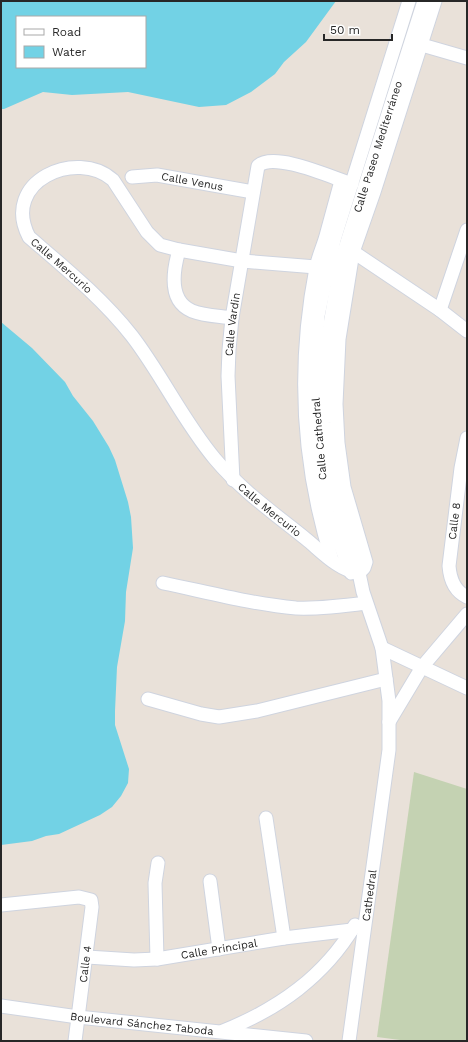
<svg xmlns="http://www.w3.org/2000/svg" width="468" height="1042" font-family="'Work Sans',sans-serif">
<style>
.cemetery{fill:#c4d2b2}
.water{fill:#72d2e5;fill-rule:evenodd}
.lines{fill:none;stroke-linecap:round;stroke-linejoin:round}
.minor-casing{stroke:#cfd4df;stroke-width:15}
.minor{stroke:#fff;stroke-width:13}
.labels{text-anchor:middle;stroke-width:3;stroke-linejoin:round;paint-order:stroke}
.street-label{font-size:11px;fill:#272727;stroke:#fff}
</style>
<rect width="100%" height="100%" fill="#e9e1d9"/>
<path class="cemetery" d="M 414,772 L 467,789 L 467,1041 L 408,1041 L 377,1037 Z"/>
<path class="water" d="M 1,1 L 336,1 L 306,42 L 284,62 L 275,74 L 251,92 L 226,105 L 199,107 L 128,92 L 72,95 L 43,92 L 4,109 L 1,109 ZM 17,17 L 145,17 L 145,67 L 17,67 Z
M 1,322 L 32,348 L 65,382 L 73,396 L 93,421 L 109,447 L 115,460 L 128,502 L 131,517 L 133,548 L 126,592 L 125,621 L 117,667 L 115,711 L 115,725 L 129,769 L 128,783 L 121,796 L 112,807 L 100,815 L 59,834 L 46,836 L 32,841 L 1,845 Z"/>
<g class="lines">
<defs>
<g id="minor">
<path d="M 422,45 L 467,58"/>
<path id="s1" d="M 132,177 L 157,175 L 253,192"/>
<path d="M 346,247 L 440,310 L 467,331"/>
<path d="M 179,250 C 173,271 168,301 192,311 C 204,316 219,316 232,318"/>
<path id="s2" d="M 316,267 L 242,261 L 179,250 L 160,245 L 147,232 L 113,180 C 77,148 0,181 29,237 C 65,268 102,298 132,336 C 162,375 183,421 215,459 C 241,490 275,514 306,539 C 321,551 339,571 359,573"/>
<path d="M 440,310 L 467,230"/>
<path d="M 467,438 L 461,468 L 449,566 C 450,579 454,591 467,597"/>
<path id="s3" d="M 233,480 L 228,376 L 229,350 L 232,318 L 258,166 C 274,151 333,178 352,184"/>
<path d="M 332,560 C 302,465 297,366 316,268 C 318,257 323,247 326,236 C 331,218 336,199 341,181"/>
<path d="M 351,573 L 327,511 L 319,458 L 315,374 L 318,316 L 334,240 L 409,1"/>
<path d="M 359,573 L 364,568 L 366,562 L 344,487 L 338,443 L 336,404 L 339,339 L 353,252 L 374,192 L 435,1"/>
<path d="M 163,583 C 207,592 251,604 296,608 C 319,609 343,606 366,603"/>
<path d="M 382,648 L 467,688"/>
<path d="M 148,699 L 201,714 L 219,717 L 257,711 L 386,679"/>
<path d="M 389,722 L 422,667 L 467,614"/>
<path d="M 266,818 L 284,938"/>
<path d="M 210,881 L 219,949"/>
<path d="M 1,905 L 79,897 L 91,900 L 92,907 L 75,1041"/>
<path id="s4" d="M 87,957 L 134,960 L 157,959 L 284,938 L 352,930"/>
<path d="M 157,959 L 155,883 L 158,863"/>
<path id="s5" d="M 1,1006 L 78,1017 L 306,1041"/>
<path d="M 223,1031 C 278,1009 324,977 355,925"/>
<path id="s6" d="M 349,1041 L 389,750 L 389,701 L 382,648 L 363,592 L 359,573 L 339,509 L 331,468 L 327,423 L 326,373 L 328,336 L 341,261 L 424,1"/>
</g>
</defs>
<use href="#minor" class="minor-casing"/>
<use href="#minor" class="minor"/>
</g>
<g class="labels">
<g class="street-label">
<text dy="4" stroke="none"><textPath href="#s6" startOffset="912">Calle Paseo Mediterráneo</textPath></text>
<text dy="4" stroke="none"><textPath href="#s1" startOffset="61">Calle Venus</textPath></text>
<text dy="4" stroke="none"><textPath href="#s2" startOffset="424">Calle Mercurio</textPath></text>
<text dy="4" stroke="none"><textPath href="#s3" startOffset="156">Calle Vardin</textPath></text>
<text transform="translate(319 439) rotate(-95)" y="4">Calle Cathedral</text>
<text dy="4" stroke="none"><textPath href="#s2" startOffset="747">Calle Mercurio</textPath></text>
<text transform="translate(454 521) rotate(-83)" y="4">Calle 8</text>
<text dy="4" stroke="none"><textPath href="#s6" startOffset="147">Cathedral</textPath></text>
<text dy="4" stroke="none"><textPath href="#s4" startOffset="133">Calle Principal</textPath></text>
<text transform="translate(85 964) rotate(-83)" y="4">Calle 4</text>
<text dy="4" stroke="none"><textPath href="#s5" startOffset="142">Boulevard Sánchez Taboda</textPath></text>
</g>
</g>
<rect width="468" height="1042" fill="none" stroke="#272727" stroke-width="4"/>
<rect x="16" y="16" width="130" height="52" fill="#ffffff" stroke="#a9a9a9"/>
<rect x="24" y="29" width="20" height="6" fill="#ffffff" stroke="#a9a9a9"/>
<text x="52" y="36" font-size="12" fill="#272727">Road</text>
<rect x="24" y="46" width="20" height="12" fill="#72d2e5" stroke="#a9a9a9"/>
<text x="52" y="56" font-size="12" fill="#272727">Water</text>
<path d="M324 34v6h68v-6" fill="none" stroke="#272727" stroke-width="2"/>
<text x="330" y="34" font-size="12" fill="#272727" stroke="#ffffff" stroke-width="3" paint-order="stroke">50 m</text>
</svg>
